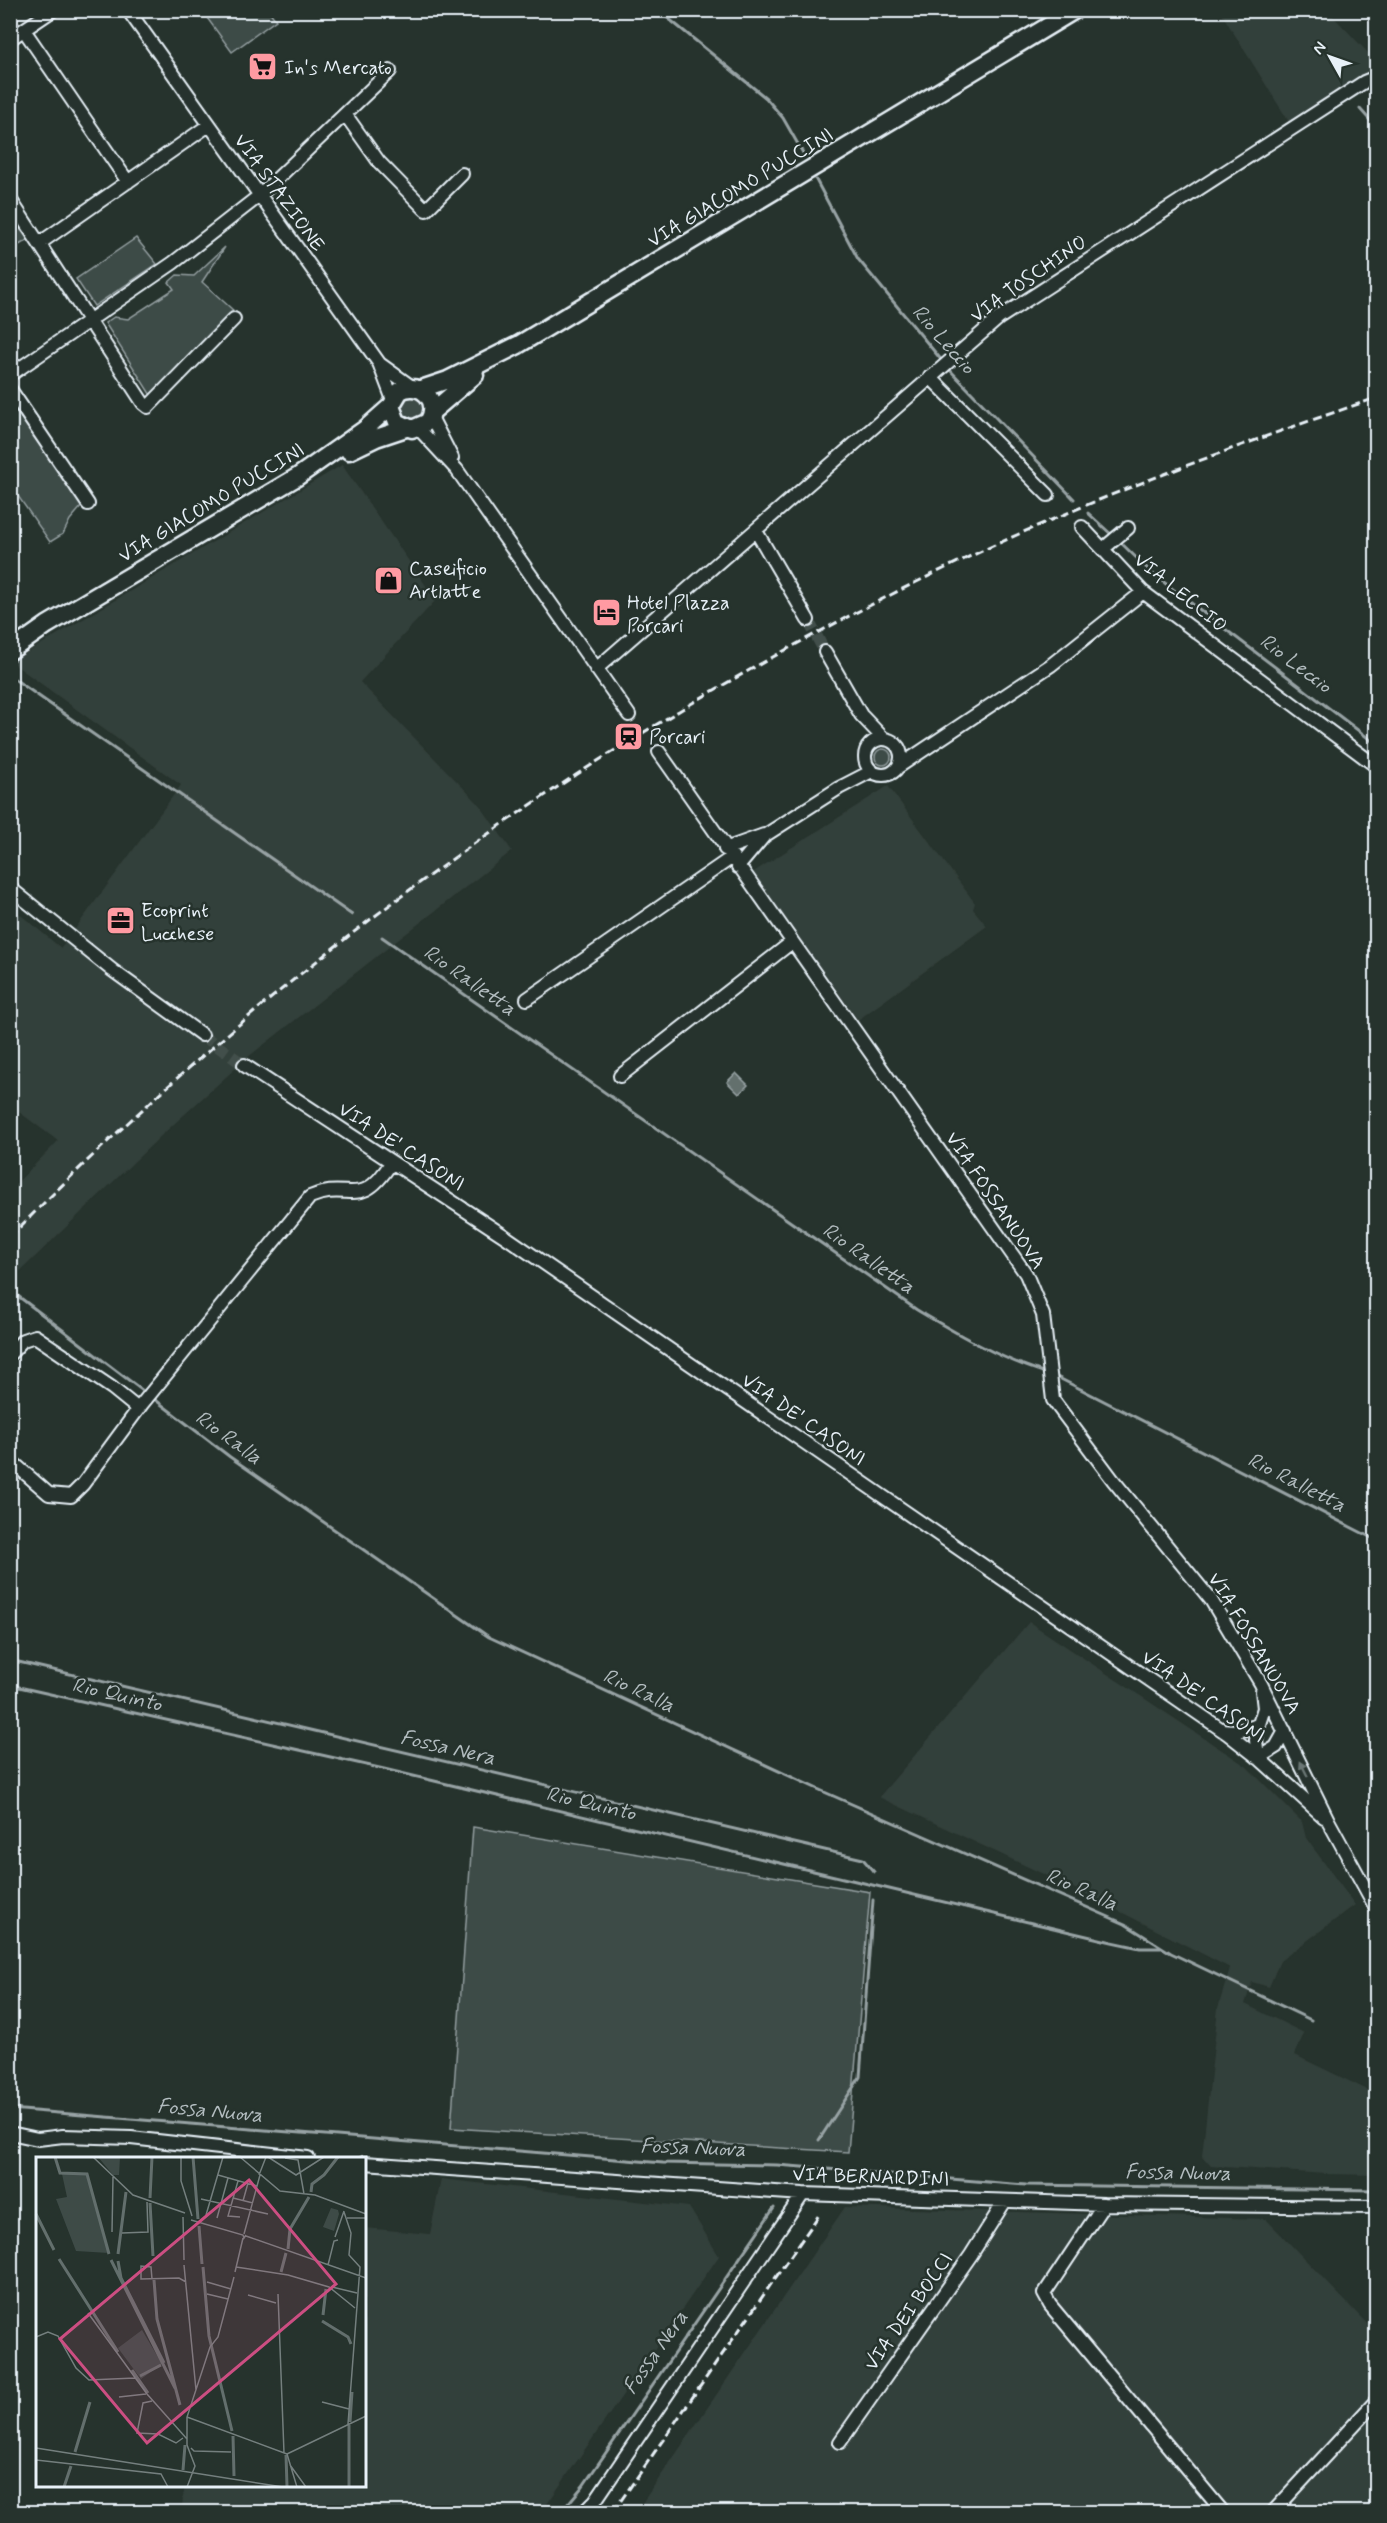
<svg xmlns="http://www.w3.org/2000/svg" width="1387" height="2523" font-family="Mynerve,sans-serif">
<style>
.built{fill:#333f3a}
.green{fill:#3e4b47;stroke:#939ea0;stroke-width:1.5}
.water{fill:#636f6d;stroke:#98a3a5;stroke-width:1.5}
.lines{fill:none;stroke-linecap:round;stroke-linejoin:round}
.stream{stroke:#98a3a5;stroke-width:3}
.minor-tunnel{stroke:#43504b;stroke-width:12;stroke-dasharray:12 6;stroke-linecap:butt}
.minor-casing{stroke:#e8f1f8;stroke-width:16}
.secondary-casing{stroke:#e8f1f8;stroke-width:21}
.minor{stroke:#26332d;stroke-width:12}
.secondary{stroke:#26332d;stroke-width:16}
.rail{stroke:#e8f1f8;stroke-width:3;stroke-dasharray:9 4.5;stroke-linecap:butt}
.oneway{fill:#6a7674}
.labels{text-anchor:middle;stroke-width:5;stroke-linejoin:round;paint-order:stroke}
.poi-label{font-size:20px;fill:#e8f1f8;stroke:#26332d;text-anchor:start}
.street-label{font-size:20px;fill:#e8f1f8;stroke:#26332d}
.water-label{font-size:21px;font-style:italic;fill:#b3bdc0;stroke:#26332d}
.inset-river{fill:none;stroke:#636f6d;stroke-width:3}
.inset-road{fill:none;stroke:#747f7e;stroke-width:1.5}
.view{fill:#cc4e82;fill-opacity:0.15;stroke:#cc4e82;stroke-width:3}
.inset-edge{fill:none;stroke:#e8f1f8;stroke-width:3}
</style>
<rect width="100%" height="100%" fill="#26332d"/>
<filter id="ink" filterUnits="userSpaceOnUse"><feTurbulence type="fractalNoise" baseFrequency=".0167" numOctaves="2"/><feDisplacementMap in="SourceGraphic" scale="12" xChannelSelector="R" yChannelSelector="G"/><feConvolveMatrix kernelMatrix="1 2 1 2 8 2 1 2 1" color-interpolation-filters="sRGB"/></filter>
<g filter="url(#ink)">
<path class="built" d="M 1220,11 L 1328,11 L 1376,61 L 1376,66 L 1289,122 Z
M 342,465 L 436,600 L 360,682 L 479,804 L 512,851 L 248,1057 L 164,1133 L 11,1280 L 11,1189 L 58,1141 L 11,1106 L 11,907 L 61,948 L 181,785 L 11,662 Z
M 888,786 L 975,903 L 973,909 L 987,926 L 858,1020 L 752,873 Z
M 1029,1622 L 1246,1766 L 1302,1822 L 1306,1838 L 1355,1905 L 1280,1961 L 1269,1987 L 1252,1982 L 1245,2004 L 1304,2033 L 1295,2055 L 1376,2094 L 1376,2175 L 1325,2174 L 1211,2166 L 1202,2156 L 1218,2008 L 1230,1968 L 1086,1894 L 879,1797 Z
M 441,2179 L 689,2207 L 719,2256 L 543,2510 L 543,2512 L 181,2512 L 185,2486 L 364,2486 L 365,2228 L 430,2234 Z
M 845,2207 L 1266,2219 L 1376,2333 L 1376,2512 L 636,2512 Z"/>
<path class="green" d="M 202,11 L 269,11 L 276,20 L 232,52 Z
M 10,228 L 15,233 L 20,229 L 29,239 L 11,250 Z
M 136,238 L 157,264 L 94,306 L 76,279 Z
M 225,247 L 202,282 L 234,311 L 152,397 L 105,323 L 114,317 L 128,319 L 174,289 L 169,282 L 177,275 L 194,276 Z
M399 408a13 13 0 1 1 26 0a13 13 0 1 1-26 0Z
M 10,402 L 82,506 L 70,520 L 63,534 L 50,542 L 11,486 Z
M875 757a8 8 0 1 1 16 0a8 8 0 1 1-16 0Z
M 473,1827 L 870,1892 L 848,2152 L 451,2128 Z"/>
<path class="water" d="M 736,1073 L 748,1085 L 739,1094 L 727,1082 Z"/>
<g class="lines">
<path class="stream" d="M 658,10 L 766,98 L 783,118 L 803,153
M 1360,109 L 1376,127
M 816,180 L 858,259 L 943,362
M 947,367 L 1074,499
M 1088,513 L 1113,536
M 1118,540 L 1153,574 L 1376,744
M 10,676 L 352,915
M 382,937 L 917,1310 C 958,1334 1000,1359 1046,1373
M 10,1290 L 147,1394
M 1055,1376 L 1376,1540
M 153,1398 L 230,1457 L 489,1637 L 822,1791 L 1125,1924 L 1171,1953 L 1311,2020
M 10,1660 L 863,1859 L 874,1872
M 10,1685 L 384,1769 L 1112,1942 L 1140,1948 L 1161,1948
M 10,2109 L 663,2163 L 777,2165 L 1026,2185 L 1376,2190
M 819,2140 L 860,2077 L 873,1900
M 561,2512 L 583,2486 L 774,2208"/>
<path class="minor-tunnel" d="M 808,620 L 825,652
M 202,1035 L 244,1065"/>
<defs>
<path id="minor" d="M 128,10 L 379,363 L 393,400
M 24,30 L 128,182
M 10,39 L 53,10
M 345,114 L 379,162 L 426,210 L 462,174
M 10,199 L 143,403 L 148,407 L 234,319
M 40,243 L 209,125
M 380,364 L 412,387
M 10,375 L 173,263 L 259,196 L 390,71
M 930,377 L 1048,495
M 10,389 L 88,504
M 431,417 L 452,458
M 418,428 L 457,470 L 629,715
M 1082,527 L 1143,592 L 1376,766
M 756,531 L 808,620
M 1103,549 L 1128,528
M 825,652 L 861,715 L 884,739
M 596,669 L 999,318 L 1364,82 L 1376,77
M865 757a18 18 0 1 1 36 0a18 18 0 1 1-36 0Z
M 659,752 L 1026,1274 L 1043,1315 L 1053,1400 L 1113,1480 L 1211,1600 L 1261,1684 L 1329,1822 L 1376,1908
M 898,767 L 1051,665 L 1143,592
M 725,849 L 764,835
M 738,867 L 764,836 L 839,788 L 872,771
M 10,888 L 112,970 L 202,1035
M 527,999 L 731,858
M 244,1065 L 506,1237 L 1228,1734 L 1261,1760 L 1324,1817
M 620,1076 L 792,942
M 10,1354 L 23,1340 L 35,1336 L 112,1388 L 138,1409
M 10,1460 L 49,1494 L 71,1496 L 83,1484 L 142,1404 L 310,1197 C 349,1180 360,1212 391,1163
M 1259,1724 L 1256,1740 L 1258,1758 L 1276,1747 L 1285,1731
M 1222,1730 C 1236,1732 1247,1731 1259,1724 L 1264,1708 L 1262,1691
M 10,2133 L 38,2139 L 63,2136 L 131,2138 L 308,2158
M 364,2163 L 803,2194 L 1104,2204 L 1376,2207
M 1104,2204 L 1044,2294 L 1050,2305 L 1223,2512
M 840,2442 L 971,2255 L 1005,2201
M 10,2512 L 13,2512
M 584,2512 L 595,2501 L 803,2194
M 1273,2512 L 1376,2401"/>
<path id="secondary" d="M 421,389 L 448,380 L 518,345 L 1075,10
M 433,411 L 475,375
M 349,451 L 376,438 L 406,428
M 10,651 L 47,625 L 297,477 L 365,429 L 391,406 L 400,391 C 422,380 441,402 428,422 L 412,429 L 397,422 L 391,406"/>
</defs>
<use href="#minor" class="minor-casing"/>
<use href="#secondary" class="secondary-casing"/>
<use href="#minor" class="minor"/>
<use href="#secondary" class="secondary"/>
<path class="rail" d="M 10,1237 C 300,942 642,703 1019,534 C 1136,482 1256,439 1376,398
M 613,2512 L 819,2215"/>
</g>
<defs><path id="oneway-solid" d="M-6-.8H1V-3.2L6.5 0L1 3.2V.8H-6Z" transform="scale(1.5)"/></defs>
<use class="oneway" href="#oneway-solid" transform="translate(1304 1769) rotate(-116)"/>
</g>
<defs>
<symbol id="supermarket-square" viewBox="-11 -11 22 22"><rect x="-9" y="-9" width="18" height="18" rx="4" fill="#ff9aa2" stroke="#26332d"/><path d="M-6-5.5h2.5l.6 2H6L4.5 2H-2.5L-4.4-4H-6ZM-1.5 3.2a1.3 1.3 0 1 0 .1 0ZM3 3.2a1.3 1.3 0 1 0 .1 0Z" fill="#111"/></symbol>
<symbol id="shop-square" viewBox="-11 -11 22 22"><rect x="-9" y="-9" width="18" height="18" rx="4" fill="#ff9aa2" stroke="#26332d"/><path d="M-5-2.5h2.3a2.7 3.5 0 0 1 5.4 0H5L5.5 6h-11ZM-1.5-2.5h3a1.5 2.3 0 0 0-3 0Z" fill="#111"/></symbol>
<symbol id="hotel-square" viewBox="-11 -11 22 22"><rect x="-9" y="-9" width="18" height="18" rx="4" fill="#ff9aa2" stroke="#26332d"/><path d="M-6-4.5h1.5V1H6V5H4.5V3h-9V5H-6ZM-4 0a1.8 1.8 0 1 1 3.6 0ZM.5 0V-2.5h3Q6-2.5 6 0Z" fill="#111"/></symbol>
<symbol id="station-square" viewBox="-11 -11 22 22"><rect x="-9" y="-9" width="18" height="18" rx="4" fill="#ff9aa2" stroke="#26332d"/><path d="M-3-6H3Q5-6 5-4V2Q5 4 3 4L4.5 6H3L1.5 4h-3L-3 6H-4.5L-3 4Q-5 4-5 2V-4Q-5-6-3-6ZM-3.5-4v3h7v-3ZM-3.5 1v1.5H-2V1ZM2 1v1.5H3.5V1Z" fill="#111"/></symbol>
<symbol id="office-square" viewBox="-11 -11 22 22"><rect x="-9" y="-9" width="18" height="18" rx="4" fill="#ff9aa2" stroke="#26332d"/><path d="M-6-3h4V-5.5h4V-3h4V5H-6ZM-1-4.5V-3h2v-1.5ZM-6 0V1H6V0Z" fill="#111"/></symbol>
</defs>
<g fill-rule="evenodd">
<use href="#supermarket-square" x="246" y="50" width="33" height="33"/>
<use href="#shop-square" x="372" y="564" width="33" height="33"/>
<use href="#hotel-square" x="590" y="596" width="33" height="33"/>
<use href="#station-square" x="612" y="720" width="33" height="33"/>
<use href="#office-square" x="104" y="904" width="33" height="33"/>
</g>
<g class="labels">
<g class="poi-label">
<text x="284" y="74">In's Mercato</text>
<text x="409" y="575">Caseificio<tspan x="409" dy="23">Artlatte</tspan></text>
<text x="627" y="609">Hotel Plazza<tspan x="627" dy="23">Porcari</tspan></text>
<text x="649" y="743">Porcari</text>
<text x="141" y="917">Ecoprint<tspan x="141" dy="23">Lucchese</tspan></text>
</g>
<g class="street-label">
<text transform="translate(740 187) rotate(-31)" y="7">VIA GIACOMO PUCCINI</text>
<text transform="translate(280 192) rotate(54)" y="7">VIA STAZIONE</text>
<text transform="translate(1028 278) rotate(-35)" y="7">VIA TOSCHINO</text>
<text transform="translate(211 502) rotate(-31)" y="7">VIA GIACOMO PUCCINI</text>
<text transform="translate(1181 592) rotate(39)" y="7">VIA LECCIO</text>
<text transform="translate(402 1146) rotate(33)" y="7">VIA DE' CASONI</text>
<text transform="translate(996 1200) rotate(56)" y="7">VIA FOSSANUOVA</text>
<text transform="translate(804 1419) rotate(35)" y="7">VIA DE' CASONI</text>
<text transform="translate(1255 1643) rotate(59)" y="7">VIA FOSSANUOVA</text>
<text transform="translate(1204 1696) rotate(35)" y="7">VIA DE' CASONI</text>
<text transform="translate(871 2176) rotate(2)" y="7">VIA BERNARDINI</text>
<text transform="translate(908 2311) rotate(-55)" y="7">VIA DEI BOCCI</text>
</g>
<g class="water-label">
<text transform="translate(944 339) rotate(49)" y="7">Rio Leccio</text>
<text transform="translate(1296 663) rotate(37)" y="7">Rio Leccio</text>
<text transform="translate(470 980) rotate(35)" y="7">Rio Ralletta</text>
<text transform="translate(869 1258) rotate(35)" y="7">Rio Ralletta</text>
<text transform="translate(229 1437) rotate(36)" y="7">Rio Ralla</text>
<text transform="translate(1297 1482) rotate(27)" y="7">Rio Ralletta</text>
<text transform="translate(639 1690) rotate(25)" y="7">Rio Ralla</text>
<text transform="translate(117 1694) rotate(13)" y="7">Rio Quinto</text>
<text transform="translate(448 1747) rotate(13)" y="7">Fossa Nera</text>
<text transform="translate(591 1803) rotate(13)" y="7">Rio Quinto</text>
<text transform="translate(1082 1889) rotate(24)" y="7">Rio Ralla</text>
<text transform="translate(210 2110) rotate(5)" y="7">Fossa Nuova</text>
<text transform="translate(693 2147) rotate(2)" y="7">Fossa Nuova</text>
<text transform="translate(1178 2172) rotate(1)" y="7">Fossa Nuova</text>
<text transform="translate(655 2352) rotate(-55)" y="7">Fossa Nera</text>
</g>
</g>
<g transform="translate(36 2157)">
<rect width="330" height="330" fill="#26332d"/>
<path d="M 62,0 L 84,0 L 83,18 L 77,18 ZM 26,17 L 50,17 L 73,96 L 40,94 L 20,42 L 31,40 ZM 295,51 L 302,53 L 303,57 L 298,74 L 287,70 ZM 106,173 L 126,207 L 105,222 L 82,191 Z" fill="#3e4b47"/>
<path class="inset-river" d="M 19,0 L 24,16 L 51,17 L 73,97M 157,0 L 162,62M 275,35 L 276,27 L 288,18 L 302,0M 114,41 L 116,0M 114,46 L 117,99M 0,57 L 18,93M 163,69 L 166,107M 252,92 L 254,72 L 273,40M 82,97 L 90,35M 23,102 L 82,195M 75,103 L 139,231M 82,104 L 85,121 L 128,206M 167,110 L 173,179 L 196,274M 245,115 L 250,96M 118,123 L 121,162 L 144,248M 287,158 L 290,132M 286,164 L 312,180 L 315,187M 96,213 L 112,236M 104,219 L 125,208M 314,265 L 316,235M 313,268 L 313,330M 197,279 L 198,319M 39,295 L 54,245M 250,298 L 251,329M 147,313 L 149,288M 28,330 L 35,309"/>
<path class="inset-road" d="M 57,0 L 97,38 L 149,56M 145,0 L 145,24 L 156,59M 204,0 L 244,34 L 279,38 L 330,57M 232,0 L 260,18 L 288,0M 249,1 L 262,3 L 268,37M 182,18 L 221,29M 223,18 L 230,0M 202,24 L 192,59 L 204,60M 197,41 L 217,46M 165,42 L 232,57M 207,44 L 212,26M 308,55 L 315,76 L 313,98 L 324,110 L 312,267M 170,58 L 187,0M 147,60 L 148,103M 181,61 L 192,21M 311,61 L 330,61M 155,63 L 207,78 L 208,81 L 210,78M 76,75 L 77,20M 86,76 L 112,75 L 111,45M 208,77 L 224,18M 210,79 L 330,121M 299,80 L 308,54M 148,108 L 160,233M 292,108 L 298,84 L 302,83M 200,110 L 252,118 L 293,130 L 319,151M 199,115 L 207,81M 116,122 L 115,110 L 105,109 L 105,122 L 143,121 L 150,125M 171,125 L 195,132M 296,130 L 321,136M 171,137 L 192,142M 242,137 L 248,296M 212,138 L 240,146M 52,156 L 111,237 L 151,282M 0,180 L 12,175 L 22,179 L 40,211 L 53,223 L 99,221M 83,240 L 110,237M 116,244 L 107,246 L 101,276 L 122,277 L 140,286 L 147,281M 286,245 L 313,252M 151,260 L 251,297M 0,291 L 247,330M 155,291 L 158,294 L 195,295M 251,297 L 330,259M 251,297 L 261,330M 0,303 L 125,317 L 132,330M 254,308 L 270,330M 151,330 L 159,309 L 151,288 L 151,260 L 174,190 L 182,180 L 198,120"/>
<path class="view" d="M 213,23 L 300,127 L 111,286 L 24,182 Z"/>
<rect width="330" height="330" class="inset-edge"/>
</g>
<rect width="1387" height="2523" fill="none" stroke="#26332d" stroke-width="36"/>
<rect x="18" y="18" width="1351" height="2487" fill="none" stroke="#e8f1f8" stroke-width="2" filter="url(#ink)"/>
<g transform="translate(1330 57) rotate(310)" stroke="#26332d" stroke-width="4.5" paint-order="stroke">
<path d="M0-4.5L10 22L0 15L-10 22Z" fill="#e8f1f8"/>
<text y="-9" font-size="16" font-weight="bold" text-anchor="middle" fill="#e8f1f8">N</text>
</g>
</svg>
